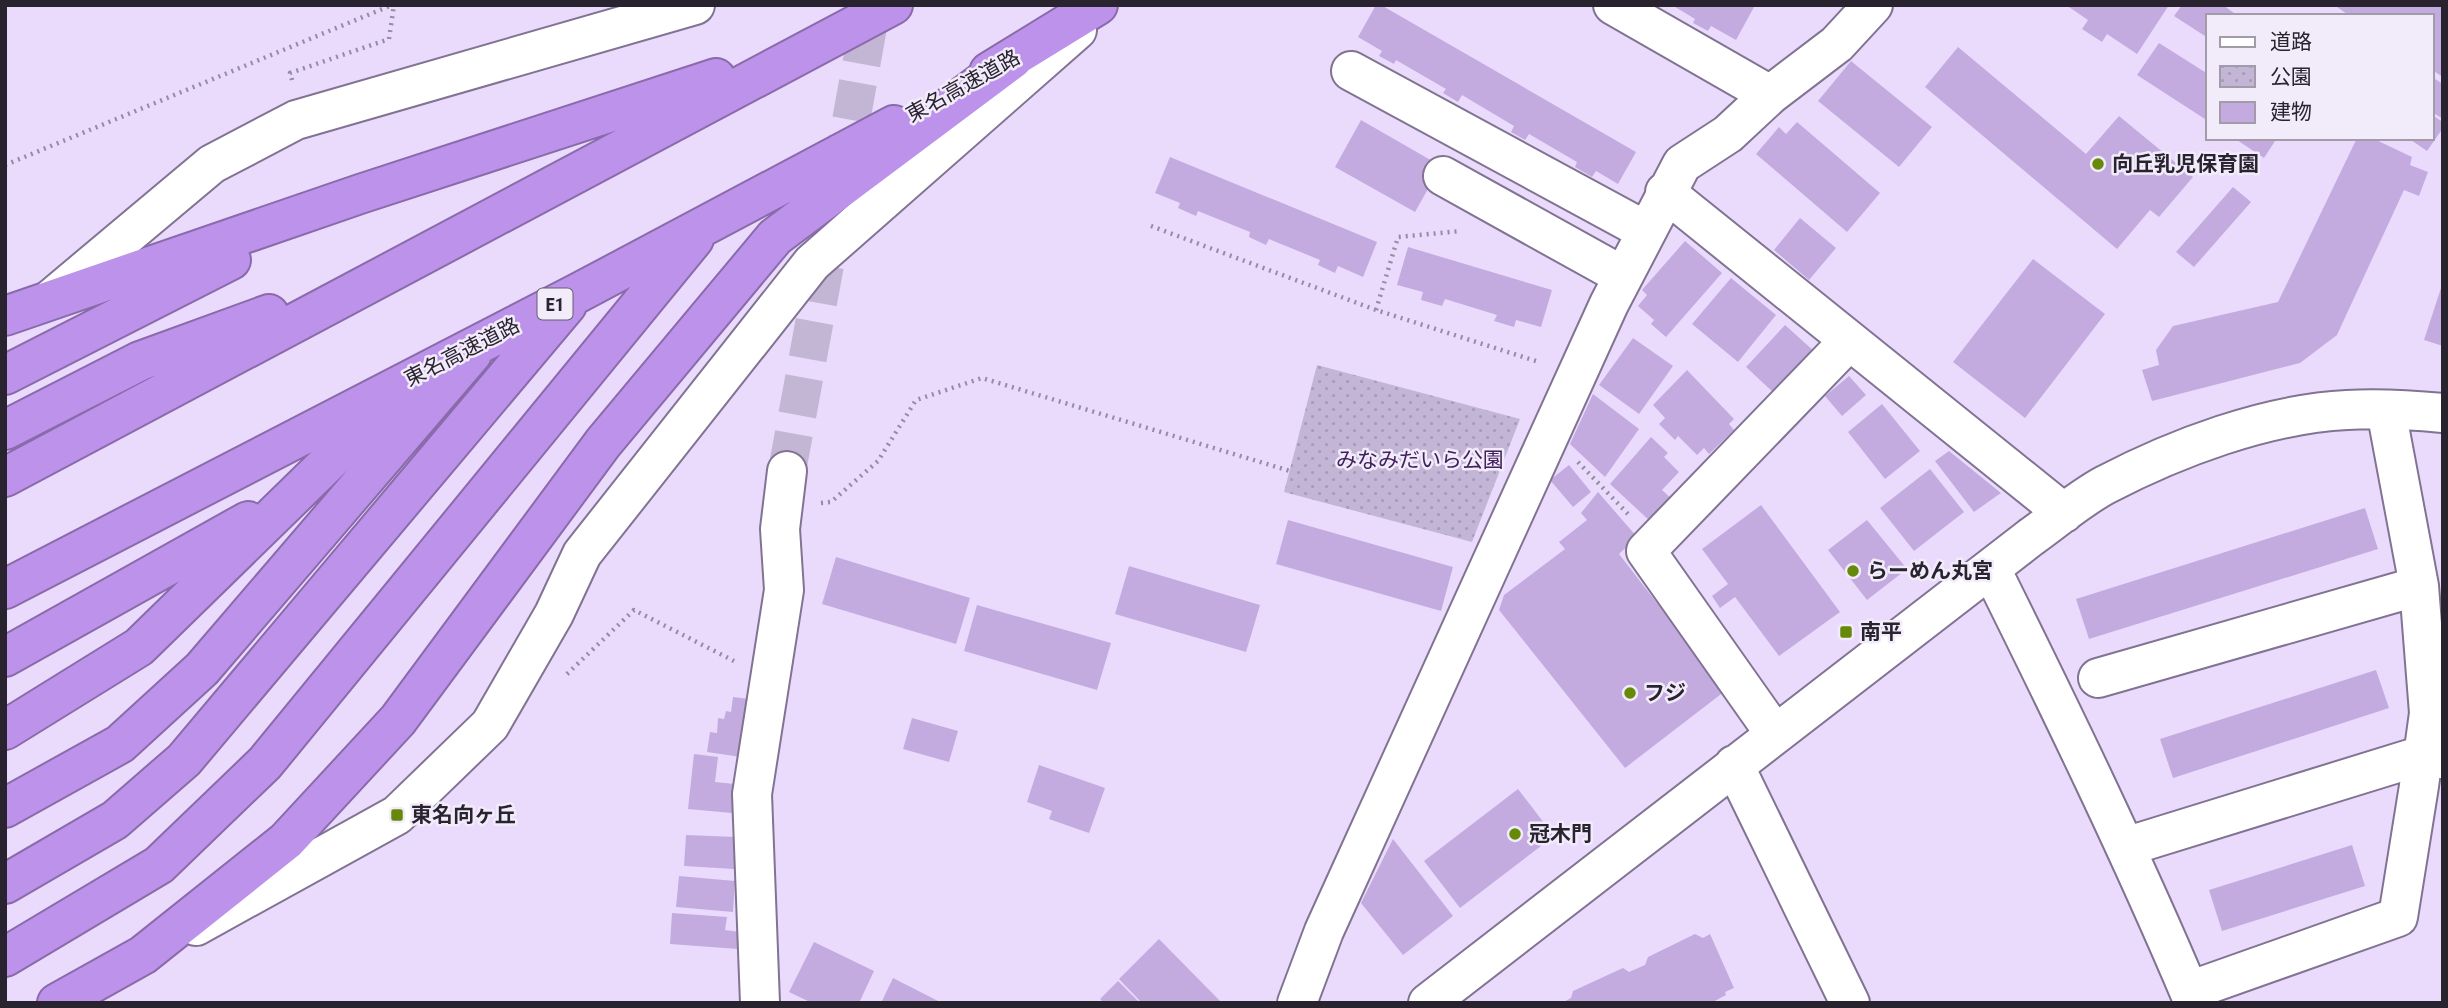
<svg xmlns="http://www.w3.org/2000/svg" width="2448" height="1008" font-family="'Roboto Condensed','Noto Sans JP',sans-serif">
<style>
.park{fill:url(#park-dots)}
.building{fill:#c3abe0}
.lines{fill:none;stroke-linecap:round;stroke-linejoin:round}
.minor-tunnel{stroke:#c3b6d4;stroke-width:38;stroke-dasharray:38 19;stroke-linecap:butt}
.minor-casing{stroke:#817392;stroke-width:42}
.highway-casing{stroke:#896baa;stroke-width:42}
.path{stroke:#968ba4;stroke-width:4.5;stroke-dasharray:2 5;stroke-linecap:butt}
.minor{stroke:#fff;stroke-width:38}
.highway{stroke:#bd92eb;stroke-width:38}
.poi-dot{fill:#66890a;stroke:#f2ecfa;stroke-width:2.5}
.labels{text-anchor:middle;stroke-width:5;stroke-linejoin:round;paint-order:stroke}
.shield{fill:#f2ecfa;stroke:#655f6d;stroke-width:2}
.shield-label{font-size:19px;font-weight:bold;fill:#292330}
.street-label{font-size:21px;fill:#292330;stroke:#f2ecfa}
.poi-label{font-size:21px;font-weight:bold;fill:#292330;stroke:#f2ecfa;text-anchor:start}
.park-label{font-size:21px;fill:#41205e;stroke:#f2ecfa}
</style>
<defs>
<pattern id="park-dots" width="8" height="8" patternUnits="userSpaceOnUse" patternTransform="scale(1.75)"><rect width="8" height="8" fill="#c3b5d6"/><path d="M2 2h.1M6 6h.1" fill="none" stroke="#a89bb8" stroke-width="1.8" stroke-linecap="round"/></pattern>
</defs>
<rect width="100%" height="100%" fill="#eadbfd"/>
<path class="park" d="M 1317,365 L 1520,419 L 1472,542 L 1284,492 Z"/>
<path class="building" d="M 1376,5 L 1381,5 L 1636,152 L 1618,184 L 1596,171 L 1592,177 L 1575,167 L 1577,162 L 1529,134 L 1525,140 L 1511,132 L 1514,126 L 1462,95 L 1458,102 L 1443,93 L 1446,89 L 1396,60 L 1394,64 L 1379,56 L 1382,51 L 1358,37 Z
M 1672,5 L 1751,5 L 1754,7 L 1736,40 L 1711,26 L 1708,31 L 1693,23 L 1695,19 Z
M 2066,5 L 2169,5 L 2137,54 L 2107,34 L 2102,42 L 2082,29 L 2088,20 Z
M 2182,5 L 2223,5 L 2238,16 L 2208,16 L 2208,38 L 2174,16 Z
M 2334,5 L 2443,5 L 2443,77 L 2432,70 L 2432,16 L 2350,16 Z
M 2159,43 L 2208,74 L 2208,121 L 2137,75 Z
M 1958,47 L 2086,154 L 2119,116 L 2193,177 L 2159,217 L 2150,210 L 2117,249 L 1925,87 Z
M 1851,61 L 1932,127 L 1899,167 L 1818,101 Z
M 2432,77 L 2443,84 L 2443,119 L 2432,112 Z
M 2432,115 L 2443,122 L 2443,128 L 2427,151 L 2408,138 L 2432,138 Z
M 1361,120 L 1441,166 L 1415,212 L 1335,167 Z
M 1797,122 L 1880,193 L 1847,232 L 1756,154 L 1779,127 L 1786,134 Z
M 2234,138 L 2277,138 L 2264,158 Z
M 2357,138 L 2372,138 L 2412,157 L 2410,165 L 2428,172 L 2419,196 L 2404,190 L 2337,335 L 2300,363 L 2152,401 L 2142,370 L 2159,365 L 2156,350 L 2173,326 L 2278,302 Z
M 1170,157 L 1377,242 L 1363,277 L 1338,266 L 1335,273 L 1318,265 L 1320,260 L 1269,239 L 1266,245 L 1249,237 L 1250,232 L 1198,211 L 1196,216 L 1178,208 L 1180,203 L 1155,193 Z
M 2233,187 L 2251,202 L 2194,267 L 2176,252 Z
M 1800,218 L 1836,248 L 1809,280 L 1774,250 Z
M 1685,241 L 1722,273 L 1666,337 L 1651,324 L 1654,320 L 1638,306 L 1647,295 L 1642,290 Z
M 1408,247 L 1552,290 L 1541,327 L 1516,320 L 1514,327 L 1494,321 L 1497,315 L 1445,299 L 1442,306 L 1421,300 L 1423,292 L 1397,285 Z
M 2033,259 L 2105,314 L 2025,418 L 1953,362 Z
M 1731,278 L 1776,315 L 1738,362 L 1692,324 Z
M 2442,285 L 2443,285 L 2443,346 L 2424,340 Z
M 1785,325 L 1815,352 L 1775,394 L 1746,367 Z
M 1633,338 L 1673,366 L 1639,414 L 1599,385 Z
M 1687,370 L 1734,419 L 1729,424 L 1734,430 L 1709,454 L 1704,448 L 1697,455 L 1678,436 L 1675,440 L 1659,424 L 1665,418 L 1653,405 Z
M 1849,376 L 1866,395 L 1842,416 L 1825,396 Z
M 1593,394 L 1639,429 L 1605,477 L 1570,444 Z
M 1882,404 L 1920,451 L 1885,479 L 1848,432 Z
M 1651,437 L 1668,453 L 1664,457 L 1679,472 L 1662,490 L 1673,500 L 1651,522 L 1610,484 Z
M 1949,451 L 2001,493 L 1974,512 L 1935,461 Z
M 1569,465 L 1591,492 L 1573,507 L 1550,480 Z
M 1930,469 L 1964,512 L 1914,551 L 1880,508 Z
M 1598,492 L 1637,537 L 1619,554 L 1725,691 L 1625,768 L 1499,610 L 1504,595 L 1565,549 L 1559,542 L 1587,520 L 1581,513 Z
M 1761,505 L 1840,612 L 1779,656 L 1735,597 L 1720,608 L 1712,596 L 1728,584 L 1702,549 Z
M 2365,508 L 2378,549 L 2089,639 L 2076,599 Z
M 1288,520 L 1453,567 L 1441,611 L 1276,564 Z
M 1867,520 L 1907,569 L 1867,600 L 1828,550 Z
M 836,557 L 970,598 L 956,644 L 822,604 Z
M 1129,566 L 1260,605 L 1246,652 L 1115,614 Z
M 977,605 L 1111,643 L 1097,690 L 964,651 Z
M 2376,670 L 2389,708 L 2173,778 L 2160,739 Z
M 733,697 L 749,699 L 741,757 L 707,752 L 710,732 L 717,733 L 718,718 L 724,719 L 726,711 L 731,712 Z
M 912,718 L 958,731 L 949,762 L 903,749 Z
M 694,754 L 718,757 L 715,782 L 735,784 L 732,813 L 688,809 Z
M 1039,765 L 1105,788 L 1089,833 L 1049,819 L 1052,811 L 1027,802 Z
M 1518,789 L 1554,836 L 1460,908 L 1424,861 Z
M 686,835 L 736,837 L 734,869 L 684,866 Z
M 1393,839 L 1453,916 L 1403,955 L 1361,903 Z
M 2352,845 L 2365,886 L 2222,931 L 2209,890 Z
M 679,876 L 735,881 L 733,912 L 676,907 Z
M 672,913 L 727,917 L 725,930 L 740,932 L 738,949 L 670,944 Z
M 1695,934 L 1703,938 L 1710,934 L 1734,988 L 1725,992 L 1726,995 L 1711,1003 L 1562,1003 L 1571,998 L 1573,991 L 1623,968 L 1629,972 L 1645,965 L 1648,957 Z
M 1159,939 L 1222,1003 L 1142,1003 L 1119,979 Z
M 814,942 L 874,971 L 859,1003 L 812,1003 L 789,992 Z
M 893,978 L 942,1003 L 881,1003 Z
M 1118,981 L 1140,1003 L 1104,1003 L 1100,999 Z"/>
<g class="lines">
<path class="minor-tunnel" d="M 841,176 L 872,5
M 787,471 L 831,232"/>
<defs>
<path id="minor" d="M 1613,5 L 1770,95
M 1351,71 L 1646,231
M 1443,176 L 1623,276
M 1665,192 L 2064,513
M 51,299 L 212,164 L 296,120 L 695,5
M 1991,569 C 2062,712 2132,856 2194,1003
M 2098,678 L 2419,586
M 1775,734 L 1646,551 L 1849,341
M 1734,765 L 1850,1003
M 2125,847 L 2423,755 L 2443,759
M 196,926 L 397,815 L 490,725 L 554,614 L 582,554 L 812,263 L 1077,30
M 2189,991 L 2398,917 L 2419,786 L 2429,713 L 2419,586 L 2386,410
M 760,1003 L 752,794 L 784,590 L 780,529 L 787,471
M 1297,1003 L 1324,931 L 1609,304 L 1682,164 L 1728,134 L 1770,95 L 1837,44 L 1873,5
M 1428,1003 L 2031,537 C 2055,520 2079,499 2105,485 C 2176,448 2266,414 2347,410 C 2379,408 2411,410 2443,413"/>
<path id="highway" d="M 989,72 L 1098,5
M 5,316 L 360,194 L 716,78
M 5,375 L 231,260
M 5,430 L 140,361 L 269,314
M 5,477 L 893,5
M 5,589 L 578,293 L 894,125
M 5,657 L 248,521
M 5,730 L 139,647 L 389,403
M 5,808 L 120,744 L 202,669 L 472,354
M 5,884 L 115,820 L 184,760 L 567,305
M 5,957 L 159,865 L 265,763 L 694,239
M 57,1003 L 143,955 L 286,841 L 398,720 L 603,443 L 775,237 L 1013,59"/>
</defs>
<use href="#minor" class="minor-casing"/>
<use href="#highway" class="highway-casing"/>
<path class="path" d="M 292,80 L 290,73 L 389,39 L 394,5
M 5,165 L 392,5
M 1151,226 L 1376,310 L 1539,362
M 1376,310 L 1398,237 L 1461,231
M 1578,462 L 1628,514
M 821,503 L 831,502 L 878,461 L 916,400 L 982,378 L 1290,471
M 567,674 L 634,610 L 734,661"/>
<use href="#minor" class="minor"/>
<use href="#highway" class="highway"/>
</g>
<g class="poi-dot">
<circle cx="2098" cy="164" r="7"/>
<circle cx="1853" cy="571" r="7"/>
<rect x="1839" y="625" width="14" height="14" rx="3.5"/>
<circle cx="1630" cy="693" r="7"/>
<rect x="390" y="808" width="14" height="14" rx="3.5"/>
<circle cx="1515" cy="834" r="7"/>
</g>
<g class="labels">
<rect class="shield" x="537.5" y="288.5" width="35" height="31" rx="5"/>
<g class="shield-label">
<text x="555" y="311">E1</text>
</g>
<g class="street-label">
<text transform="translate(963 86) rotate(-29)" y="7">東名高速道路</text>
<text transform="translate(462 352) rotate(-27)" y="7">東名高速道路</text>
</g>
<g class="poi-label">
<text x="2112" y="171">向丘乳児保育園</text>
<text x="1867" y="578">らーめん丸宮</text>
<text x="1860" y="639">南平</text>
<text x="1644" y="700">フジ</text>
<text x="411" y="822">東名向ヶ丘</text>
<text x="1529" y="841">冠木門</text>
</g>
<g class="park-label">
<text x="1420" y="467">みなみだいら公園</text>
</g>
</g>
<rect width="2448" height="1008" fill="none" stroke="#292330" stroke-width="14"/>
<rect x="2206" y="14" width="228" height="126" fill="#f2ecfa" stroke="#a29ca9" stroke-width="2"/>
<rect x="2220" y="37" width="35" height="10" fill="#ffffff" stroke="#a29ca9" stroke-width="2"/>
<text x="2270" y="49" font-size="21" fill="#292330">道路</text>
<rect x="2220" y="66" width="35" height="21" fill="url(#park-dots)" stroke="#a29ca9" stroke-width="2"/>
<text x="2270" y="84" font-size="21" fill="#292330">公園</text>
<rect x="2220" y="102" width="35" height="21" fill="#c3abe0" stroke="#a29ca9" stroke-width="2"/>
<text x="2270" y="119" font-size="21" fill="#292330">建物</text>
</svg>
